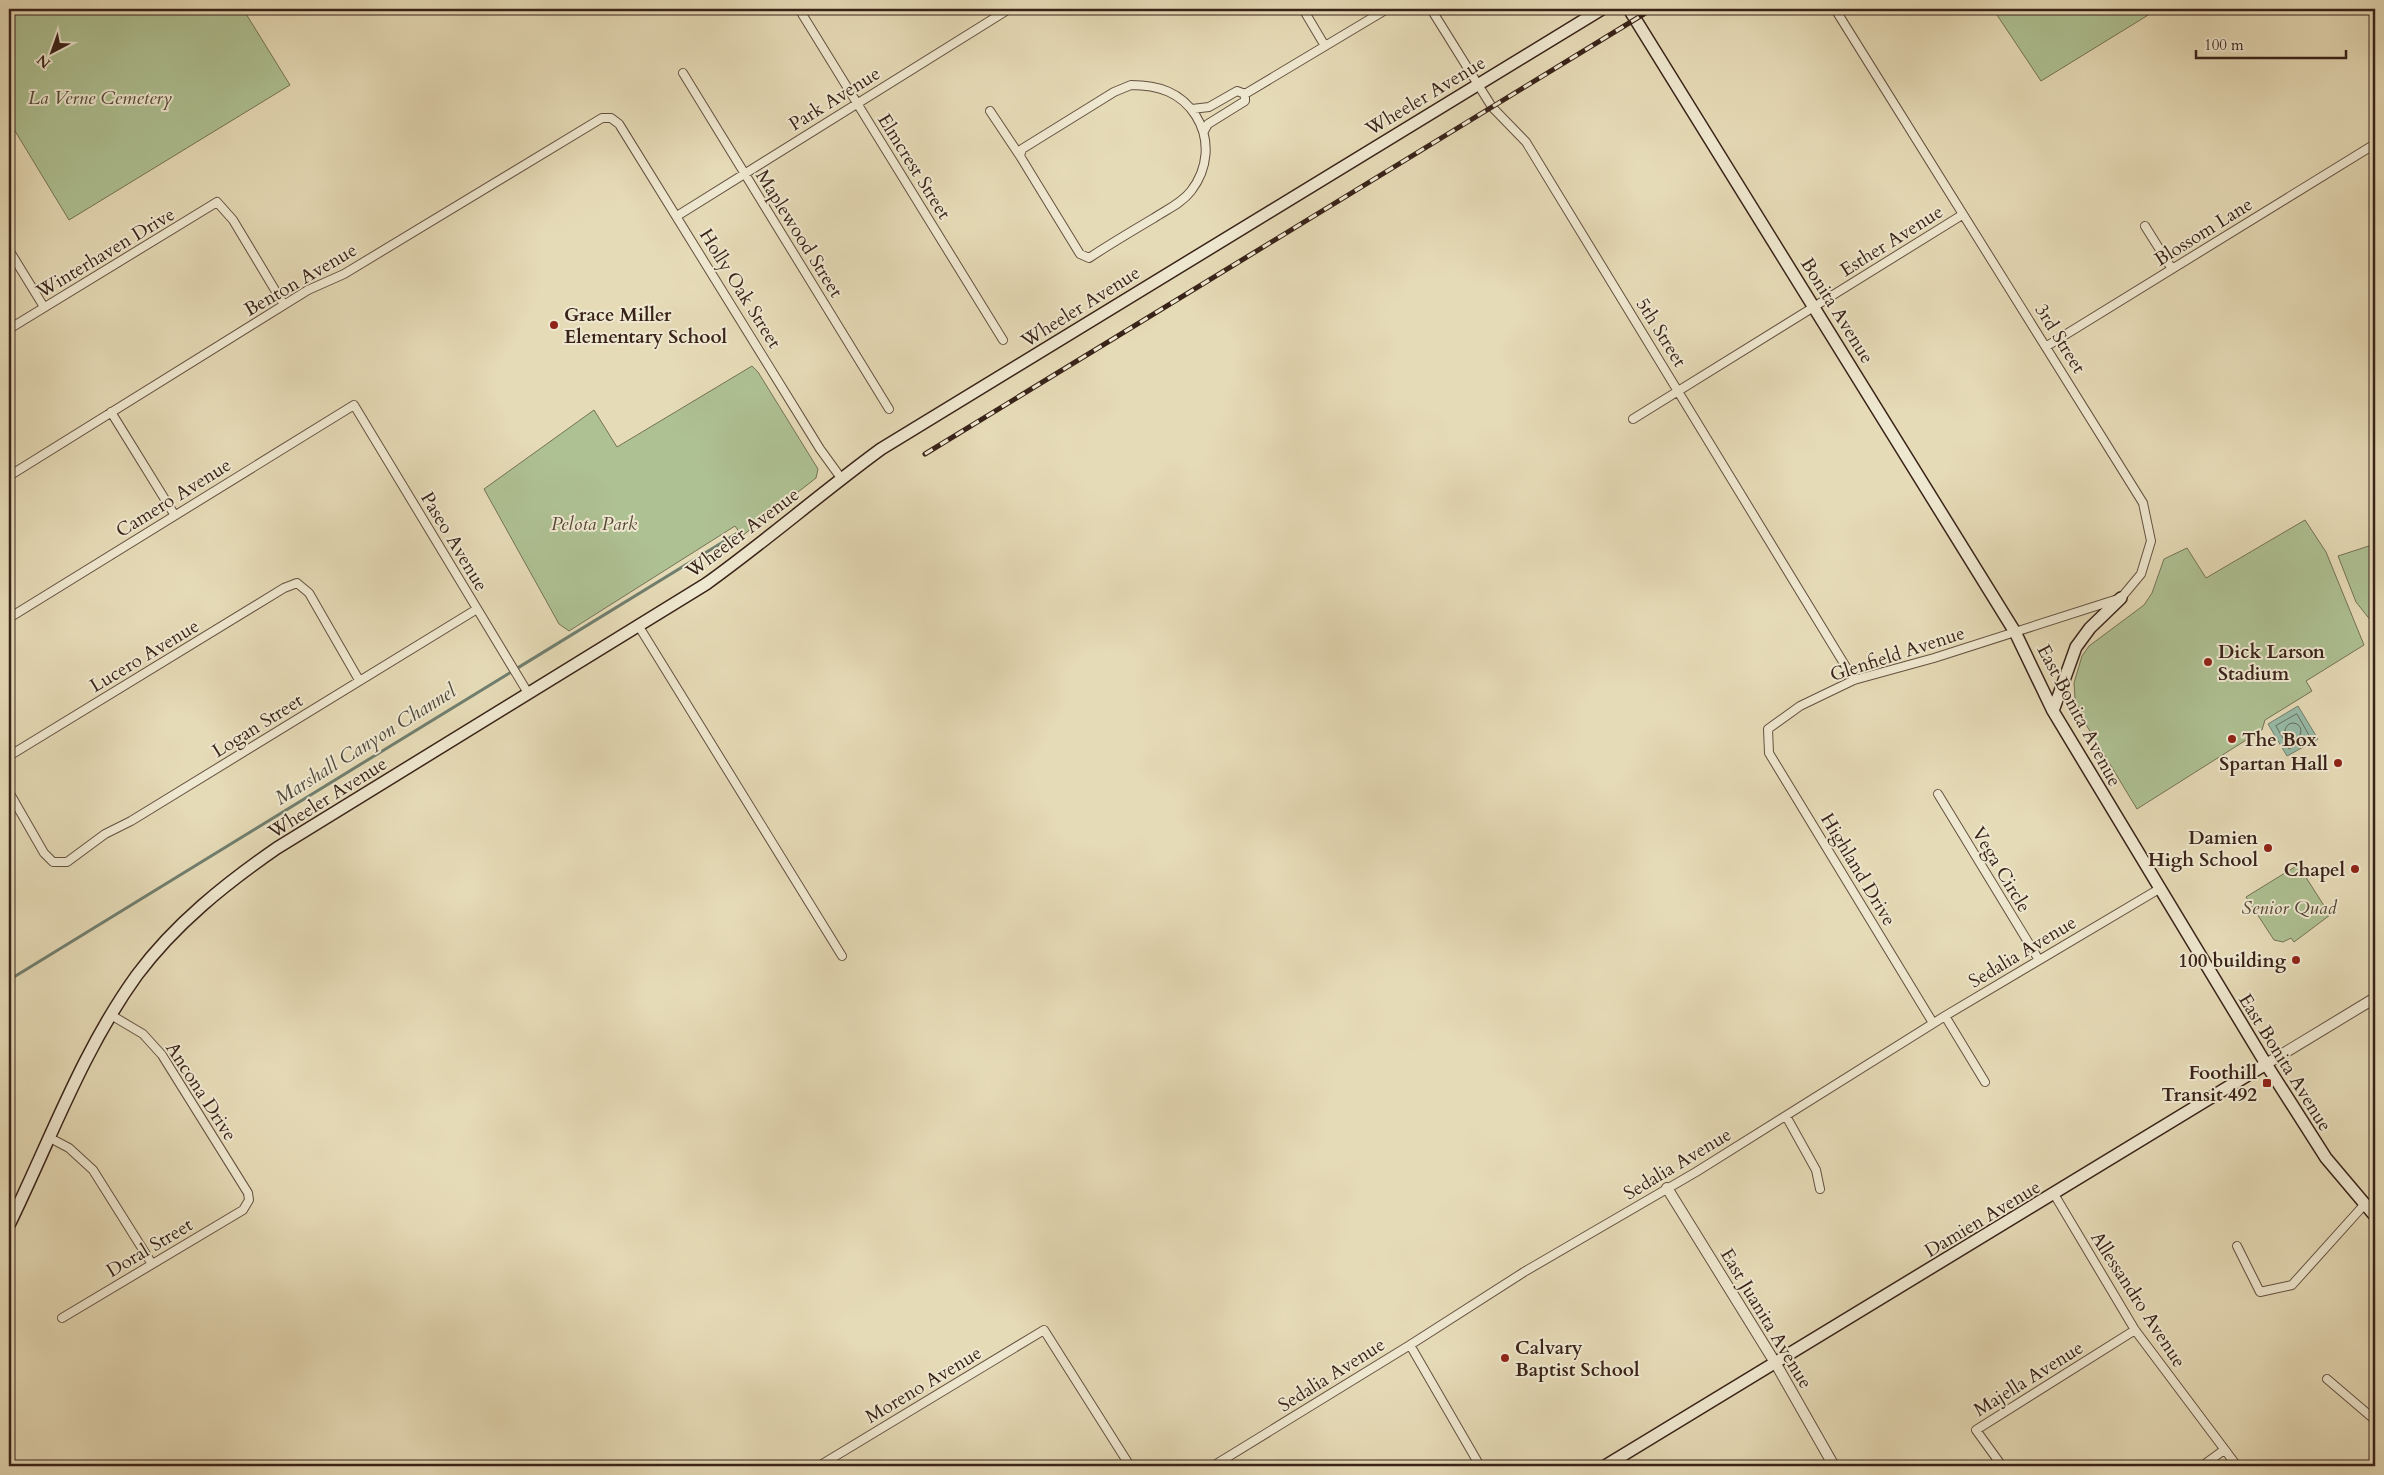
<svg xmlns="http://www.w3.org/2000/svg" width="2384" height="1475" font-family="Cardo,serif">
<style>
.green{fill:#aec193;stroke:#747256}
.water{fill:#97bca9;stroke:#717f6f}
.lines{fill:none;stroke-linecap:round;stroke-linejoin:round}
.shore{stroke:#687061;stroke-width:1}
.stream{stroke:#717f6f;stroke-width:3}
.minor-casing{stroke:#645140;stroke-width:10}
.tertiary-casing{stroke:#645140;stroke-width:12}
.secondary-casing{stroke:#392319;stroke-width:14}
.minor{stroke:#efe8d0;stroke-width:8}
.tertiary{stroke:#efe8d0;stroke-width:10}
.secondary{stroke:#efe8d0;stroke-width:11}
.rail-casing{stroke:#392319;stroke-width:5}
.rail{stroke:#efe8d0;stroke-width:3;stroke-dasharray:9;stroke-linecap:butt}
.poi-dot{fill:#8f2418;stroke:#efe8d0;stroke-width:2}
.labels{text-anchor:middle;stroke-width:4;stroke-linejoin:round;paint-order:stroke}
.street-label{font-size:19px;fill:#392319;stroke:#efe8d0}
.park-label{font-size:19px;font-style:italic;fill:#564a38;stroke:#efe8d0}
.poi-label{font-size:19px;font-weight:bold;fill:#392319;stroke:#efe8d0;text-anchor:end}
.water-label{font-size:20px;font-style:italic;fill:#50493d;stroke:#efe8d0}
</style>
<rect width="100%" height="100%" fill="#e6dbb7"/>
<filter id="stains"><feTurbulence type="fractalNoise" baseFrequency=".004" numOctaves="4"/><feColorMatrix values="0 0 0 0 .2 0 0 0 0 .09 0 0 0 0 .02 0 0 0 .5 -.17"/></filter>
<radialGradient id="worn" r=".72"><stop offset=".6" stop-color="#630" stop-opacity="0"/><stop offset="1" stop-color="#630" stop-opacity=".3"/></radialGradient>
<path class="green" d="M 9,9 L 243,9 L 290,85 L 69,220 L 9,121 Z
M 1993,9 L 2158,9 L 2041,81 Z
M 752,366 L 758,372 L 818,469 L 816,478 L 742,536 L 735,526 L 569,631 L 559,624 L 484,489 L 594,410 L 617,447 Z
M 2305,520 L 2326,552 L 2364,645 L 2306,681 L 2312,691 L 2265,720 L 2262,730 L 2137,809 L 2082,718 L 2075,698 L 2074,683 L 2082,656 L 2089,646 L 2144,605 L 2152,593 L 2164,559 L 2187,548 L 2206,578 Z
M 2375,544 L 2375,626 L 2356,602 L 2338,556 Z
M 2298,865 L 2330,915 L 2294,942 L 2291,938 L 2283,942 L 2274,940 L 2246,897 Z"/>
<path class="water" d="M 2298,706 L 2318,739 L 2287,756 L 2268,724 Z"/>
<g class="lines">
<path class="shore" d="M 2297,714 L 2310,737 L 2289,749 L 2276,726 Z
M2285 731a8 8 0 1 1 16 0a8 8 0 1 1-16 0Z"/>
<path class="stream" d="M 9,980 L 736,534"/>
<defs>
<path id="minor" d="M 799,9 L 1003,340
M 1303,9 L 1325,46
M 1431,9 L 1492,107 L 1526,142 L 1854,680
M 1835,9 L 2143,503 L 2151,541 L 2141,574 L 2121,598 L 1934,658 L 1854,680 L 1800,706 L 1768,729 L 1769,753 L 1933,1023
M 683,73 L 889,409
M 1131,85 C 1158,85 1181,92 1196,116 C 1211,140 1208,169 1191,191 C 1182,203 1166,210 1154,218 C 1132,231 1110,244 1089,258 L 1080,254 L 1020,156 L 1022,149 L 1114,92 Z
M 1192,109 L 1209,107 L 1237,91 L 1245,94 L 1387,9
M 990,111 L 1020,156
M 1204,131 L 1208,124 L 1245,101 L 1245,94
M 677,216 L 1009,9
M 2145,226 L 2172,269
M 9,250 L 44,307
M 9,329 L 217,202 L 233,220 L 284,305
M 2047,346 L 2375,144
M 111,412 L 174,514
M 1633,419 L 1962,215
M 9,476 L 308,290 L 344,274 L 602,118 L 611,118 L 619,124 L 820,449 L 841,478
M 9,618 L 354,405 L 528,693
M 638,625 L 842,956
M 9,756 L 284,588 L 297,583 L 309,593 L 359,680
M 9,792 L 44,853 L 53,862 L 67,862 L 105,834 L 131,821 L 477,609
M 1938,794 L 2039,960
M 1945,1016 L 1985,1082
M 1786,1116 L 1816,1170 L 1820,1189
M 50,1138 L 69,1148 L 93,1170 L 152,1264
M 2054,1194 L 2135,1330 L 2237,1466
M 2237,1246 L 2260,1292 L 2292,1285 L 2364,1205
M 62,1318 L 243,1210 L 249,1200 L 248,1193 L 162,1055 L 143,1034 L 111,1015
M 1410,1345 L 1480,1466
M 2327,1379 L 2375,1420
M 819,1466 L 1044,1330 L 1130,1466
M 1213,1466 L 1410,1345 L 1524,1272 L 1696,1172 L 1945,1016 L 2159,889
M 2002,1466 L 1976,1430 L 2135,1330
M 2202,1466 L 2224,1450"/>
<path id="tertiary" d="M 2374,9 L 2375,11
M 2266,1064 L 2375,998
M 1667,1188 L 1776,1364 L 1834,1466"/>
<path id="secondary" d="M 1629,9 L 2015,632 L 2053,711 L 2266,1064 L 2326,1158 L 2375,1216
M 2053,711 L 2076,647 L 2090,628 L 2121,598
M 9,1225 C 50,1141 82,1051 137,975 C 175,924 225,884 277,848 L 706,584 C 766,541 821,493 881,449 L 1602,9
M 1605,1466 L 2266,1064"/>
</defs>
<use href="#minor" class="minor-casing"/>
<use href="#tertiary" class="tertiary-casing"/>
<use href="#secondary" class="secondary-casing"/>
<use href="#minor" class="minor"/>
<use href="#tertiary" class="tertiary"/>
<use href="#secondary" class="secondary"/>
<defs>
<path id="rail" d="M 925,454 L 1652,9"/>
</defs>
<use href="#rail" class="rail-casing"/>
<use href="#rail" class="rail"/>
</g>
<g class="poi-dot">
<circle cx="554" cy="325" r="5"/>
<circle cx="2208" cy="662" r="5"/>
<circle cx="2232" cy="739" r="5"/>
<circle cx="2338" cy="763" r="5"/>
<circle cx="2268" cy="848" r="5"/>
<circle cx="2355" cy="869" r="5"/>
<circle cx="2296" cy="960" r="5"/>
<rect x="2262" y="1078" width="10" height="10" rx="2.5"/>
<circle cx="1505" cy="1358" r="5"/>
</g>
<g class="labels">
<g class="street-label">
<text transform="translate(1425 95) rotate(-31)" y="7">Wheeler Avenue</text>
<text transform="translate(834 98) rotate(-32)" y="7">Park Avenue</text>
<text transform="translate(915 166) rotate(58)" y="7">Elmcrest Street</text>
<text transform="translate(2203 231) rotate(-32)" y="7">Blossom Lane</text>
<text transform="translate(800 233) rotate(58)" y="7">Maplewood Street</text>
<text transform="translate(1891 240) rotate(-32)" y="7">Esther Avenue</text>
<text transform="translate(105 252) rotate(-31)" y="7">Winterhaven Drive</text>
<text transform="translate(300 279) rotate(-30)" y="7">Benton Avenue</text>
<text transform="translate(741 288) rotate(58)" y="7">Holly Oak Street</text>
<text transform="translate(1080 306) rotate(-32)" y="7">Wheeler Avenue</text>
<text transform="translate(1838 310) rotate(58)" y="7">Bonita Avenue</text>
<text transform="translate(1662 332) rotate(58)" y="7">5th Street</text>
<text transform="translate(2061 338) rotate(58)" y="7">3rd Street</text>
<text transform="translate(173 497) rotate(-32)" y="7">Camero Avenue</text>
<text transform="translate(742 532) rotate(-37)" y="7">Wheeler Avenue</text>
<text transform="translate(455 541) rotate(59)" y="7">Paseo Avenue</text>
<text transform="translate(1897 653) rotate(-18)" y="7">Glenfield Avenue</text>
<text transform="translate(144 655) rotate(-31)" y="7">Lucero Avenue</text>
<text transform="translate(2080 715) rotate(62)" y="7">East Bonita Avenue</text>
<text transform="translate(257 725) rotate(-32)" y="7">Logan Street</text>
<text transform="translate(327 797) rotate(-32)" y="7">Wheeler Avenue</text>
<text transform="translate(1859 869) rotate(59)" y="7">Highland Drive</text>
<text transform="translate(2002 869) rotate(59)" y="7">Vega Circle</text>
<text transform="translate(2022 951) rotate(-31)" y="7">Sedalia Avenue</text>
<text transform="translate(2286 1062) rotate(58)" y="7">East Bonita Avenue</text>
<text transform="translate(202 1091) rotate(57)" y="7">Ancona Drive</text>
<text transform="translate(1677 1163) rotate(-31)" y="7">Sedalia Avenue</text>
<text transform="translate(1982 1218) rotate(-31)" y="7">Damien Avenue</text>
<text transform="translate(149 1247) rotate(-31)" y="7">Doral Street</text>
<text transform="translate(2139 1299) rotate(57)" y="7">Allessandro Avenue</text>
<text transform="translate(1767 1318) rotate(59)" y="7">East Juanita Avenue</text>
<text transform="translate(1331 1374) rotate(-32)" y="7">Sedalia Avenue</text>
<text transform="translate(2028 1378) rotate(-32)" y="7">Majella Avenue</text>
<text transform="translate(923 1384) rotate(-31)" y="7">Moreno Avenue</text>
</g>
<g class="park-label">
<text x="100" y="104">La Verne Cemetery</text>
<text x="594" y="530">Pelota Park</text>
<text x="2289" y="914">Senior Quad</text>
</g>
<g class="poi-label">
<text x="564" y="321" text-anchor="start">Grace Miller<tspan x="564" dy="22">Elementary School</tspan></text>
<text x="2218" y="658" text-anchor="start">Dick Larson<tspan x="2218" dy="22">Stadium</tspan></text>
<text x="2242" y="746" text-anchor="start">The Box</text>
<text x="2328" y="770">Spartan Hall</text>
<text x="2258" y="844">Damien<tspan x="2258" dy="22">High School</tspan></text>
<text x="2345" y="876">Chapel</text>
<text x="2286" y="967">100 building</text>
<text x="2257" y="1079">Foothill<tspan x="2257" dy="22">Transit 492</tspan></text>
<text x="1515" y="1354" text-anchor="start">Calvary<tspan x="1515" dy="22">Baptist School</tspan></text>
</g>
<g class="water-label">
<text transform="translate(365 744) rotate(-32)" y="7">Marshall Canyon Channel</text>
</g>
</g>
<rect width="2384" height="1475" fill="none" stroke="#e6dbb7" stroke-width="30"/>
<rect x="10" y="10" width="2364" height="1455" fill="none" stroke="#392319" stroke-width="2.5"/>
<rect x="15" y="15" width="2354" height="1445" fill="none" stroke="#392319"/>
<g transform="translate(52 52) rotate(221)" stroke="#efe8d0" stroke-width="4" paint-order="stroke">
<path d="M0-4L9 19L0 12L-9 19Z" fill="#392319"/>
<text y="-8" font-size="14" font-weight="bold" text-anchor="middle" fill="#392319">N</text>
</g>
<path d="M2196 50v8h150v-8" fill="none" stroke="#392319" stroke-width="2.5"/>
<text x="2204" y="50" font-size="15" fill="#392319" stroke="#efe8d0" stroke-width="4" paint-order="stroke">100 m</text>
<rect width="100%" height="100%" filter="url(#stains)"/>
<rect width="100%" height="100%" fill="url(#worn)"/>
</svg>
